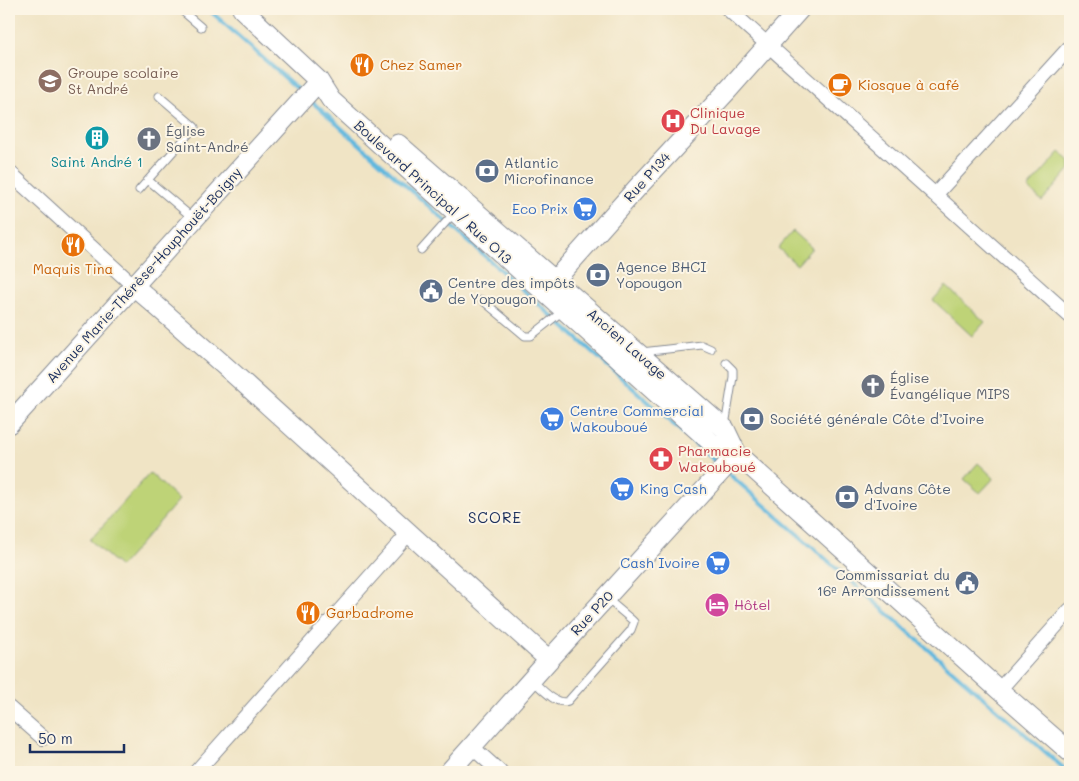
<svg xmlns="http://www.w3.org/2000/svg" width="1079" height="781" font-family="Mali,sans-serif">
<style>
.green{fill:#bed377;stroke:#6c816a}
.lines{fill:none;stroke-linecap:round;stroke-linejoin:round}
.stream{stroke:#61b8de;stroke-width:4}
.lane-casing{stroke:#868a92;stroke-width:9}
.street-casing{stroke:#868a92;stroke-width:16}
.secondary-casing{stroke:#868a92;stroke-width:21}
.lane{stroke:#fff;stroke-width:7}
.street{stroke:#fff;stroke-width:14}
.secondary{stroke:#fff;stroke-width:19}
.labels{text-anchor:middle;stroke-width:4;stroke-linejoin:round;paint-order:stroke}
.food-label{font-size:14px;fill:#c56008;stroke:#fcf5e5;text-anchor:start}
.education-label{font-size:14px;fill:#785e54;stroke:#fcf5e5;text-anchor:start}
.health-label{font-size:14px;fill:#be3a42;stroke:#fcf5e5;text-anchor:start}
.worship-label{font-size:14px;fill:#5b616d;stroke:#fcf5e5;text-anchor:start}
.culture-label{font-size:14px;fill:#0d838f;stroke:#fcf5e5}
.service-label{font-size:14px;fill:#4e5e75;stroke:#fcf5e5;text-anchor:start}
.street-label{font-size:14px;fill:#1b2f5e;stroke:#fcf5e5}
.shop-label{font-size:14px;fill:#366cbe;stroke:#fcf5e5;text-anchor:end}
.hotel-label{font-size:14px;fill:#b23c85;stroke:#fcf5e5;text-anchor:start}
.neighbourhood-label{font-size:15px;letter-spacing:1px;fill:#1b2f5e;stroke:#fcf5e5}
</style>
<rect width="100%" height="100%" fill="#fcf5e5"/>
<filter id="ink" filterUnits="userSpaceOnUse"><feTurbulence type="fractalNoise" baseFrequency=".02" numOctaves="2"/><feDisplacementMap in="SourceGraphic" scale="10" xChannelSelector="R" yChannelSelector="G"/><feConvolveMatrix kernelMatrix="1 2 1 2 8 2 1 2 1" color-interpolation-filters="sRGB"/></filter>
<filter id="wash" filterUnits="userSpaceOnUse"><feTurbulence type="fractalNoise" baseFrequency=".0096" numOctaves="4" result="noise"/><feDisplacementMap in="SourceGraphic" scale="20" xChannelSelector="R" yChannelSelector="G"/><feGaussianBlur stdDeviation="1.12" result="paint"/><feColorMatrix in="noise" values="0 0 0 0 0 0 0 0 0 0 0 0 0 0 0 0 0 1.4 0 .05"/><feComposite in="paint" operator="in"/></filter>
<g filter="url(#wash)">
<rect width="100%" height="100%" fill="#f0e4c5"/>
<path class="green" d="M 1060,152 L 1070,161 L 1070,169 L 1042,201 L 1028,188 Z
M 793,231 L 812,248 L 797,265 L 778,248 Z
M 946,286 L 985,322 L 972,336 L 933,300 Z
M 978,463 L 994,478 L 980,493 L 964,479 Z
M 150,473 L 179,500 L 120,567 L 90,540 Z"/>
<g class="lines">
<path class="stream" d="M 208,9 L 301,92
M 310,100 L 719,465
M 728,473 L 1068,772"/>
</g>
</g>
<g filter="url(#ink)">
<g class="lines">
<defs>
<path id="lane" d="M 180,9 L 201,27
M 148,180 L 194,219
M 139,190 L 195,127 L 159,96
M 421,250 L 455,212
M 482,300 L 525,336 L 531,336 L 564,310
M 642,352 L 702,345 L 711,349
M 725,426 L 733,377 L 733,370 L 726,363
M 532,680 C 541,688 556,706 568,701 L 631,630 L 634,622 L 632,620 L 606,598"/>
<path id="street" d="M 728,9 L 1070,316
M 9,172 L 134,286
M 936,194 L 1070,47
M 999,690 L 1070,610
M 9,708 L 43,738
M 472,747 L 500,772
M 196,772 L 409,533"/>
<path id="secondary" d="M 242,9 L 319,81 L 331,100 L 713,444 L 737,454 L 999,690 L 1070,752
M 398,144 L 725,429 L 737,454
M 555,280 L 637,188 L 728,90 L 800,9
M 134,286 L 235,375 L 549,660
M 9,424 L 319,81
M 449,772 L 549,660 L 737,454"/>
</defs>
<use href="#lane" class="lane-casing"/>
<use href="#street" class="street-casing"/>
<use href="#secondary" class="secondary-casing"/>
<use href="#lane" class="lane"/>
<use href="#street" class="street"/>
<use href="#secondary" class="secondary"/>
</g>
</g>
<defs>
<symbol id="restaurant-disc" viewBox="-11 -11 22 22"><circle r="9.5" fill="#e8710a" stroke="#fcf5e5"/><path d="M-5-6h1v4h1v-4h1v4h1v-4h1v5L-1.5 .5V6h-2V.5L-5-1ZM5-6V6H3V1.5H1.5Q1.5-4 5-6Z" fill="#fff"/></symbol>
<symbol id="school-disc" viewBox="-11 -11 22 22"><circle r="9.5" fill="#8d6e63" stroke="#fcf5e5"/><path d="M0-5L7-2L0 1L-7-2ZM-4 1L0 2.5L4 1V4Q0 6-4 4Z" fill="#fff"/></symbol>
<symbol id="cafe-disc" viewBox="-11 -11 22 22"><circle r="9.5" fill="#e8710a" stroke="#fcf5e5"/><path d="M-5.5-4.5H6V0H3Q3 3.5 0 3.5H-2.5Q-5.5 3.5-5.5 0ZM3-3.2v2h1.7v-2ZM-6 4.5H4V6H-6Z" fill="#fff"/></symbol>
<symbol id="hospital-disc" viewBox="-11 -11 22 22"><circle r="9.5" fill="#e0444e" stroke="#fcf5e5"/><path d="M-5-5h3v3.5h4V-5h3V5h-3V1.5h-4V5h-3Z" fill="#fff"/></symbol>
<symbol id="building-disc" viewBox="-11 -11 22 22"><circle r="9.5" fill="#0f9aa8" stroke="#fcf5e5"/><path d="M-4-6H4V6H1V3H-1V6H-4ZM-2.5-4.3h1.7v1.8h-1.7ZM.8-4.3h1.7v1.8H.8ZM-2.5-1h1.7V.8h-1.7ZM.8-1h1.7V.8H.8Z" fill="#fff"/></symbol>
<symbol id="church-disc" viewBox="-11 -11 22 22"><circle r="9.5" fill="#6b7280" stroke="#fcf5e5"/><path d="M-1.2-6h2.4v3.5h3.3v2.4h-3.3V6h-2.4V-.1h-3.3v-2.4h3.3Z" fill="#fff"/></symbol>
<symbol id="bank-disc" viewBox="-11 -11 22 22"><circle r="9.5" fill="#5c6f8a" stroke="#fcf5e5"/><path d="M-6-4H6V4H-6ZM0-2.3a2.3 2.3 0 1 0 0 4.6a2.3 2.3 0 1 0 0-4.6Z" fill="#fff"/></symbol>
<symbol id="supermarket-disc" viewBox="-11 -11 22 22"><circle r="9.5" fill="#3f7fe0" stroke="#fcf5e5"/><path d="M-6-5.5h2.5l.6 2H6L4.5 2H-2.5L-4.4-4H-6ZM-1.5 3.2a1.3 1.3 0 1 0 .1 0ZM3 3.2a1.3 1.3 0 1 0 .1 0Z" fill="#fff"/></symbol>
<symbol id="civic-disc" viewBox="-11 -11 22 22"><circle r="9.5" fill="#5c6f8a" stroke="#fcf5e5"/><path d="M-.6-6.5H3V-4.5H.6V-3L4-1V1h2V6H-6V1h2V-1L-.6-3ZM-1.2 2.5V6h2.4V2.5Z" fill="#fff"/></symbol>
<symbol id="pharmacy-disc" viewBox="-11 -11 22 22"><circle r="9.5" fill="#e0444e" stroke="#fcf5e5"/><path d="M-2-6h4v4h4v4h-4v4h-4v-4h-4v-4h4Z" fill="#fff"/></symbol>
<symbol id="hotel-disc" viewBox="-11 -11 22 22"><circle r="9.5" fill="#d1479c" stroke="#fcf5e5"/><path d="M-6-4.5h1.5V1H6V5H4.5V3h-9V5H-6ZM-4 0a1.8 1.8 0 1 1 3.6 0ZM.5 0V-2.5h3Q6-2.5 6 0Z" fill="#fff"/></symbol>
</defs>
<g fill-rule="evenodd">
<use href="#restaurant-disc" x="348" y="51" width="28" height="28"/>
<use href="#school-disc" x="36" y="67" width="28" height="28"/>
<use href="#cafe-disc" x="826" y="71" width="28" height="28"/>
<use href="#hospital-disc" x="659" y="107" width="28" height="28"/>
<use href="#building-disc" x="83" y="124" width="28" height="28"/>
<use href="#church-disc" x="135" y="125" width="28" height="28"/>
<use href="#bank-disc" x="473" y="157" width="28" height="28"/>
<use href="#supermarket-disc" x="571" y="195" width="28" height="28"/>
<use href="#restaurant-disc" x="59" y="231" width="28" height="28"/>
<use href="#bank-disc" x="584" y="261" width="28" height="28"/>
<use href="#civic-disc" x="417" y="277" width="28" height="28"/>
<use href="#church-disc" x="859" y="372" width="28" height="28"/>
<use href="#supermarket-disc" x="538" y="405" width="28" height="28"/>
<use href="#bank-disc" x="738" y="405" width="28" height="28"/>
<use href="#pharmacy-disc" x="647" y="445" width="28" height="28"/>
<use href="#supermarket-disc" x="608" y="475" width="28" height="28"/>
<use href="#bank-disc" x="833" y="483" width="28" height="28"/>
<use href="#supermarket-disc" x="704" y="549" width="28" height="28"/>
<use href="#civic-disc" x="953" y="569" width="28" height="28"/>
<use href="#hotel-disc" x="703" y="591" width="28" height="28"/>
<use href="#restaurant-disc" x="294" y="599" width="28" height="28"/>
</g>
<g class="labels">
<g class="food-label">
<text x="380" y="70">Chez Samer</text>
<text x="858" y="90">Kiosque à café</text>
<text x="73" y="274" text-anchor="middle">Maquis Tina</text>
<text x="326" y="618">Garbadrome</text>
</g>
<g class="education-label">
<text x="68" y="78">Groupe scolaire<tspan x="68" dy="16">St André</tspan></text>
</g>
<g class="health-label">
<text x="690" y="118">Clinique<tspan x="690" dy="16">Du Lavage</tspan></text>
<text x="678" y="456">Pharmacie<tspan x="678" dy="16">Wakouboué</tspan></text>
</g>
<g class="worship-label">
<text x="166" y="136">Église<tspan x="166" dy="16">Saint-André</tspan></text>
<text x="890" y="383">Église<tspan x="890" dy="16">Évangélique MIPS</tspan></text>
</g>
<g class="culture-label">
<text x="97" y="167">Saint André 1</text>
</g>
<g class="service-label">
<text x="504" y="168">Atlantic<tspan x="504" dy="16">Microfinance</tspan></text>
<text x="616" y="272">Agence BHCI<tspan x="616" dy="16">Yopougon</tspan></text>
<text x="448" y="288">Centre des impôts<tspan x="448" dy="16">de Yopougon</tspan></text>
<text x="770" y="424">Société générale Côte d’Ivoire</text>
<text x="864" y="494">Advans Côte<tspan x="864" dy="16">d'Ivoire</tspan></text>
<text x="950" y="580" text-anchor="end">Commissariat du<tspan x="950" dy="16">16ᵉ Arrondissement</tspan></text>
</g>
<g class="street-label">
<text transform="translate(647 177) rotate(-48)" y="5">Rue P134</text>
<text transform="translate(433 192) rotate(42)" y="5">Boulevard Principal / Rue O13</text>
<text transform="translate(144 275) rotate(-48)" y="5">Avenue Marie-Thérèse-Houphouët-Boigny</text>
<text transform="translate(627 344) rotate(41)" y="5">Ancien Lavage</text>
<text transform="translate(592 613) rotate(-47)" y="5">Rue P20</text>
</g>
<g class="shop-label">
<text x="568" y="214">Eco Prix</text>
<text x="570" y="416" text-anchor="start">Centre Commercial<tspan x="570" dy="16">Wakouboué</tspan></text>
<text x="640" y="494" text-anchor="start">King Cash</text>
<text x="700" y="568">Cash Ivoire</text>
</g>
<g class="hotel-label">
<text x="734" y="610">Hôtel</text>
</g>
<g class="neighbourhood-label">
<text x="495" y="523">SCORE</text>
</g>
</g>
<rect width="1079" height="781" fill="none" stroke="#fcf5e5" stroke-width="30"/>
<path d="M30 744v8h94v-8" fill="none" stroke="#1b2f5e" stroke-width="2.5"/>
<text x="38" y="744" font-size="15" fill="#1b2f5e" stroke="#fcf5e5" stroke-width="4" paint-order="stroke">50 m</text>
</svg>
